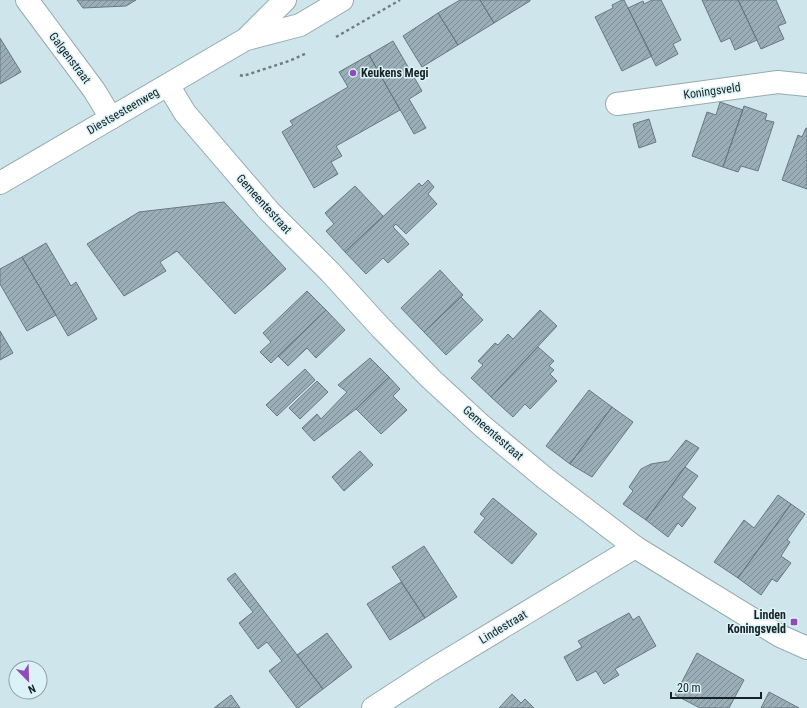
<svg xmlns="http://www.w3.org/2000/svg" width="807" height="708" font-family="'Roboto Condensed',sans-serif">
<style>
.building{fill:url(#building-hatch);stroke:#677983}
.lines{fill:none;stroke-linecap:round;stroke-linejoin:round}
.street-casing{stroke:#94abb0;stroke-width:24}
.secondary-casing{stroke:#94abb0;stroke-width:24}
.primary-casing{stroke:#94abb0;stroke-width:24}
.path{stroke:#6d7d80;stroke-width:2.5;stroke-dasharray:3 3;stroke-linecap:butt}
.street{stroke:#fff;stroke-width:22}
.secondary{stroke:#fff;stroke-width:22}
.primary{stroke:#fff;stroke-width:22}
.poi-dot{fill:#904abe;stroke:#dbf3f8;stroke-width:1.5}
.labels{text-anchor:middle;stroke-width:3;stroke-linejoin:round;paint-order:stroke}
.street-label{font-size:12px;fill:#182123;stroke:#dbf3f8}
.poi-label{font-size:12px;font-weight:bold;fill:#182123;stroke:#dbf3f8;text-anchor:start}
</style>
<defs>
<pattern id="building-hatch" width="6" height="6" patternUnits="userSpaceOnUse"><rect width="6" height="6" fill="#9aaeb8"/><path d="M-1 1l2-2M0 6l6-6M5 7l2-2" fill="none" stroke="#7d8d95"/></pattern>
</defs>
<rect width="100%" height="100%" fill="#cee6eb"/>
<path class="building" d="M 77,0 L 136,0 L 126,6 L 83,8 Z
M 460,0 L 480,0 L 494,23 L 458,45 L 438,13 Z
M 480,0 L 530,0 L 530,1 L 494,23 Z
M 622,0 L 624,0 L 652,56 L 622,71 L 595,17 L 613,8 L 612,5 Z
M 652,0 L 661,0 L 681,40 L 673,44 L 678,54 L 656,66 L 628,8 L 643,1 L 644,4 Z
M 702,0 L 738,0 L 757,40 L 735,50 L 730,38 L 721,42 Z
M 738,0 L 776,0 L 786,23 L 778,26 L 784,39 L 761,49 Z
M 438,13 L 458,45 L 422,67 L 403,36 Z
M 0,38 L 21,72 L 0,84 Z
M 393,41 L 422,91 L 409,99 L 426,128 L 414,134 L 369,55 Z
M 369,55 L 400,110 L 336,146 L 342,156 L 331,162 L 338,174 L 314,188 L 282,132 L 293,125 L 290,121 L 348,87 L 339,72 Z
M 720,102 L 743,110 L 723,167 L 692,156 L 707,112 L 716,115 Z
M 744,106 L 767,114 L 765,120 L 774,122 L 758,171 L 741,166 L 738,172 L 723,167 Z
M 649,119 L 656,142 L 639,148 L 633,124 Z
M 806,128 L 807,128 L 807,189 L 782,180 L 798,135 L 802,137 Z
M 428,180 L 434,187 L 428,194 L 437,204 L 406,234 L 396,224 L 393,227 L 409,244 L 388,263 L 383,258 L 366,274 L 345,252 L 419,183 L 422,186 Z
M 355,186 L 383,216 L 345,252 L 326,231 L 334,224 L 325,213 Z
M 224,202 L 286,269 L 235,314 L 177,251 L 160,262 L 166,271 L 124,296 L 87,244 L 139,212 Z
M 46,243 L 71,286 L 76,282 L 97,319 L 68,336 L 22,257 Z
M 22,257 L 56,315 L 27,331 L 0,284 L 0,269 Z
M 440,270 L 463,295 L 424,332 L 401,308 Z
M 307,291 L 326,310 L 271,363 L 260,352 L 271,342 L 263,333 Z
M 461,297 L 483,320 L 446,355 L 424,332 Z
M 326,310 L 345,330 L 316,358 L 307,348 L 288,366 L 278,356 Z
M 540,310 L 557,326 L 491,397 L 471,378 L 483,365 L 478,361 L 495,343 L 498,345 L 508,334 L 513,339 Z
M 0,331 L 13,353 L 0,360 Z
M 538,347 L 554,361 L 549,366 L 554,370 L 550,374 L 557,381 L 530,409 L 525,404 L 513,417 L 491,397 Z
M 370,358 L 389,377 L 356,409 L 314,441 L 302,428 L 317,414 L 321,419 L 347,392 L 338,385 Z
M 305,369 L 315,380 L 277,416 L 266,405 Z
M 389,377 L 400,389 L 393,396 L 407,410 L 381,434 L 356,409 Z
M 317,381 L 328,392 L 300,419 L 289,408 Z
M 589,390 L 612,407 L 570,464 L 546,446 Z
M 612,407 L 633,422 L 592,477 L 570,464 Z
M 686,440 L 699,448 L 646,520 L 623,504 L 633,491 L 629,487 L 641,469 L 651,464 L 669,461 Z
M 360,451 L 373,465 L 344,491 L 332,477 Z
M 685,467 L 698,476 L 682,497 L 696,508 L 682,527 L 678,523 L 668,537 L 646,520 Z
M 778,495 L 791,504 L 738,578 L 714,562 L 744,520 L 754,528 Z
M 493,498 L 537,534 L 512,564 L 474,532 L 485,518 L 480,514 Z
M 791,504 L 805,514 L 787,540 L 790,542 L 781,556 L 791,563 L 777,582 L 772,579 L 761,595 L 738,578 Z
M 424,546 L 457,597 L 425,618 L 392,567 Z
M 235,573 L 323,689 L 298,708 L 297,708 L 269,671 L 282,661 L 267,642 L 258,649 L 239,623 L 253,612 L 227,579 Z
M 401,582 L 425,618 L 390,640 L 367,604 Z
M 629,613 L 633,620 L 639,616 L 656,646 L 615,669 L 619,675 L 604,684 L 596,671 L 577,681 L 564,657 L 582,647 L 578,641 Z
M 327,633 L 352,667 L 323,689 L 297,655 Z
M 697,653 L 744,680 L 729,708 L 700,708 L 675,695 Z
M 769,692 L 799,708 L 761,708 Z
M 512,694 L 521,703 L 525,699 L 534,708 L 499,708 Z
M 231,695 L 240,708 L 214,708 Z"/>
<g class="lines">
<defs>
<path id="street" d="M 27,0 L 94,90 L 111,118
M 617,104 L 778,82 L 807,85
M 373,708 L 430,671 L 635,547"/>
<path id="secondary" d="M 168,85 L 185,113 L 269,211 L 330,272 L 381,328 L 431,379 L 481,425 L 546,479 L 635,547 L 780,636 L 807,648"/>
<path id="primary" d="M 247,39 L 300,25 L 342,0
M 0,183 L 246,39 L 285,0"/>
</defs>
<use href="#street" class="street-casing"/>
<use href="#secondary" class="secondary-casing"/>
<use href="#primary" class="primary-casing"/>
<path class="path" d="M 336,37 L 400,0
M 240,75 L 243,76 L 289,61 L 307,53"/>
<use href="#street" class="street"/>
<use href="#secondary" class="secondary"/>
<use href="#primary" class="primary"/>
</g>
<g class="poi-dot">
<circle cx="353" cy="73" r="4"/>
<rect x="790" y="618" width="8" height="8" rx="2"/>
</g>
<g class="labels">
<g class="street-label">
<text transform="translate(70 58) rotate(53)" y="4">Galgenstraat</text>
<text transform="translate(712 91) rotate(-8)" y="4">Koningsveld</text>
<text transform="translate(123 111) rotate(-30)" y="4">Diestsesteenweg</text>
<text transform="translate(264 204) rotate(48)" y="4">Gemeentestraat</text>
<text transform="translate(493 433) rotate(41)" y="4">Gemeentestraat</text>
<text transform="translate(503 627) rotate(-31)" y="4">Lindestraat</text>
</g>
<g class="poi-label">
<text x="361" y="77">Keukens Megi</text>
<text x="786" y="619" text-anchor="end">Linden<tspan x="786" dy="14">Koningsveld</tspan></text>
</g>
</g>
<g transform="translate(28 680) rotate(157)"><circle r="19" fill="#dbf3f8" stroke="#8d9fa3"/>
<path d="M0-3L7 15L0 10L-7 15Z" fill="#904abe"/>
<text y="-6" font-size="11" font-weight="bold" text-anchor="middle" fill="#182123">N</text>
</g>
<path d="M671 692v6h90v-6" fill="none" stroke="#182123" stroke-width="2"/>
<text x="677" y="692" font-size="12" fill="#182123" stroke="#dbf3f8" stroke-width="3" paint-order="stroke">20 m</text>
</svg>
